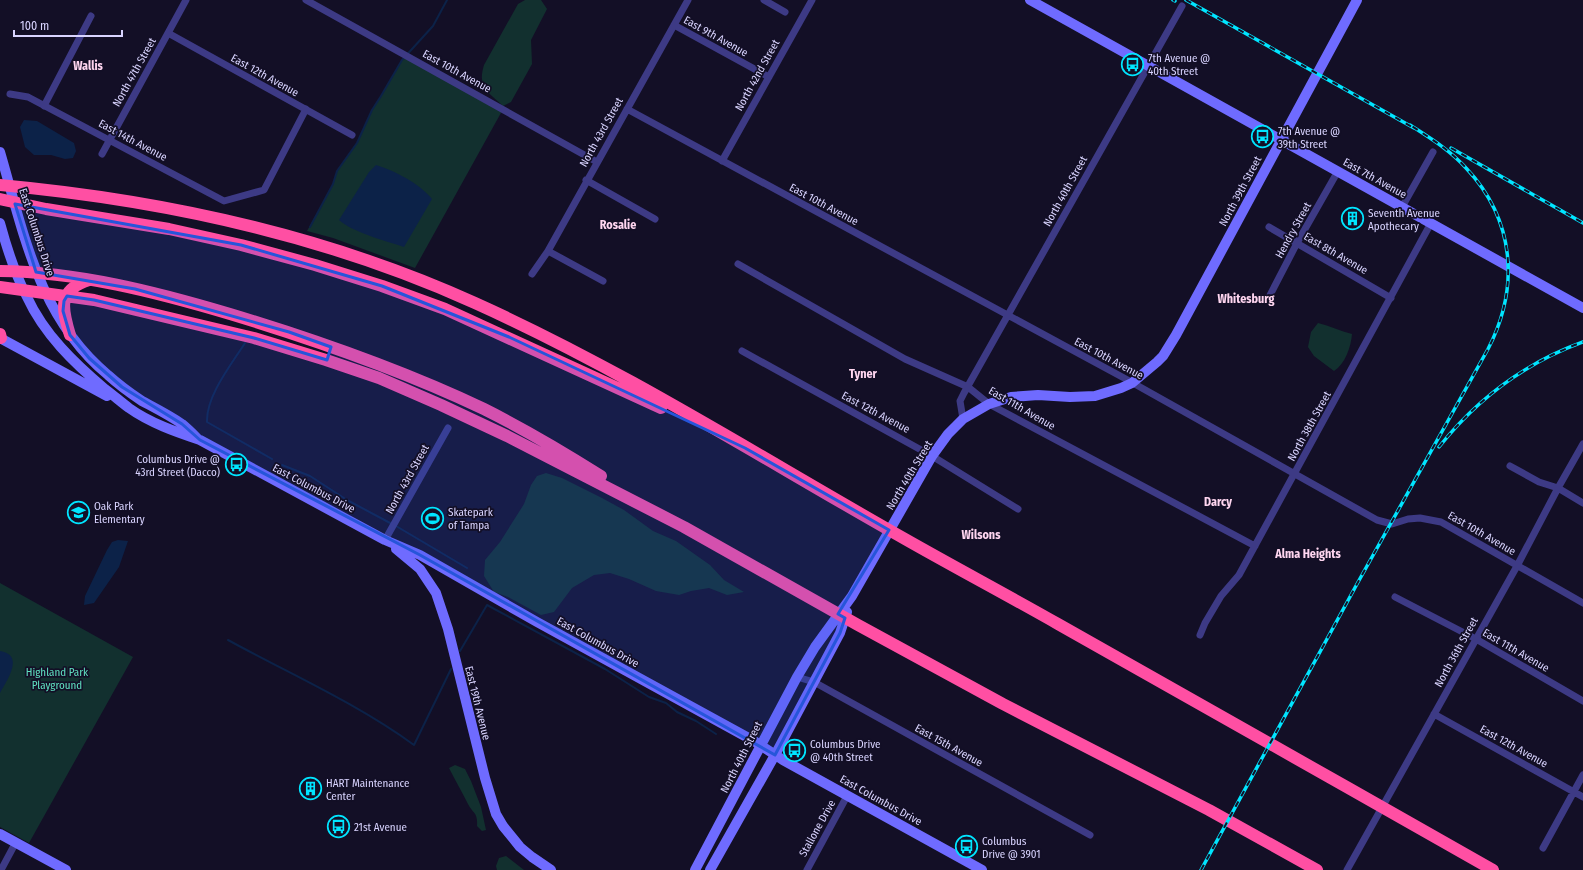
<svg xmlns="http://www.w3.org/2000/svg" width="1583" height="870" font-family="'Fira Sans Condensed',sans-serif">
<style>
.green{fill:#12302f}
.water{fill:#0c2248}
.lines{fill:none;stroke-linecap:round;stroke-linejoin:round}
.stream{stroke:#0c2248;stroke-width:2}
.street{stroke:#3d3a85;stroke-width:7}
.secondary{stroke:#6f6bff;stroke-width:10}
.highway{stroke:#ff4fa3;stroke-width:12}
.rail-casing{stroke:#00e5ff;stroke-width:3.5}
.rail{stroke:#130f26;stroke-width:2;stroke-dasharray:6;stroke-linecap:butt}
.marked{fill:#2655da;fill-opacity:0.2;stroke:#2655da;stroke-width:3;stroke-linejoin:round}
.labels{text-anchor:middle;stroke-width:3.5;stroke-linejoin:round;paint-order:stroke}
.street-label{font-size:11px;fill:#d9d4ff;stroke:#130f26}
.poi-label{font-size:11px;fill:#d9d4ff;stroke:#130f26;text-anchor:start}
.park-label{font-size:11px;fill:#5fe0c0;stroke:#130f26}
.neighbourhood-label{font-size:12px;font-weight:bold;fill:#ffd6f0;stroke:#130f26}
</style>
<rect width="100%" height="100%" fill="#130f26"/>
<path class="green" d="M 525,0 L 541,0 L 547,9 L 531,40 L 532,64 L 511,102 L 503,106 C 488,92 477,88 484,65 L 518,4 Z
M 404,57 L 502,111 L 415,268 L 333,238 L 307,231 L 333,184 L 337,171 L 357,143 L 372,110 Z
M 1318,323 C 1330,326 1340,331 1352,334 C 1351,347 1345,364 1334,371 L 1314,356 L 1308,347 L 1311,332 Z
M 546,473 L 562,478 L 602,498 L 624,510 L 653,531 L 676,541 L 710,565 L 724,580 L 744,592 L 727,595 L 709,588 L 691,591 L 679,595 L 656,591 L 629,579 L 610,573 L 594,575 L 572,588 L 554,612 L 541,615 L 508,597 L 494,592 L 484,576 L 485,560 L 500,542 L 524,504 L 531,485 L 537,476 Z
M 0,583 L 133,657 L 29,843 L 0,827 Z
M 455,765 L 465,769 L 471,781 L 481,807 L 486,830 L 482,831 L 477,826 C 478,812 473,814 468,804 C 462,792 455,780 449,768 Z
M 506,856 L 524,870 L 497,870 L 496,866 L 499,858 Z"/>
<path class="water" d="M 24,120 L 37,121 L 74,143 L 76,151 L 73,158 L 65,159 L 51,155 L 34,155 L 25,147 L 20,127 Z
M 376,165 C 395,171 419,183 432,199 L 404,247 C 386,241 352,232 339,220 L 369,172 Z
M 118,540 L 128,541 L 119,567 L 94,603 L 84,605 L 85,596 L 107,550 L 112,542 Z
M 0,651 C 25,655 7,680 0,693 Z"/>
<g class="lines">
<path class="stream" d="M 310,227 L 333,184 L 337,171 L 357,143 L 372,110 L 381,96 L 402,60 L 433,26 L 447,0
M 245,343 C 231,365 206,396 207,422 L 272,459
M 282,465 L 310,476 L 347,500 L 392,524
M 396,526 L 467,568
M 228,640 C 290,674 356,703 414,745 L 451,669
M 460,651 L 487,605 L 605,669 L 649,697 L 666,703 L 677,712 L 696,721 L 716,734"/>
<path class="street" d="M 306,0 L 597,162
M 764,0 L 785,12
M 674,25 L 769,77
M 168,33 L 352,135
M 10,94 L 28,97 L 224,201 L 264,190 L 306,109
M 44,106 L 91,16
M 627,109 L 1124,378 L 1377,520 L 1392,524 L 1408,519 L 1420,518 L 1441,522 L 1583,603
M 102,154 L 186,0
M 722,161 L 812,0
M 586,180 L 655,219
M 1402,207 L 1433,152
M 1269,227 L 1391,298
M 548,251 L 603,281
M 738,264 L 905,359 L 968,387 L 989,404 L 1255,546
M 532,274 L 548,251 L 688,0
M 1268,299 L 1297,243 L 1338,171
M 742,351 L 932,456 L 1018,509
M 963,419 L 960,401 L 964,393 L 1182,6
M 1510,466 L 1539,482 L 1558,488 L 1583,503
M 385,540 L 448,428
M 1395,597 L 1476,639 L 1583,701
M 1200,635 L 1205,623 L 1221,596 L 1239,575 L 1431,223
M 797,677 L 814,682 L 1090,835
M 1434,714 L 1583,797
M 1543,848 L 1583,775
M 1,870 L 16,842
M 807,870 L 847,796
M 1347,870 L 1517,566 L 1558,488 L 1583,444"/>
<path class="secondary" d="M 1030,0 L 1583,308
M 0,152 C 24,234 39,318 108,375 C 119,385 130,393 142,401 C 155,408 169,415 182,424 C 187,428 192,433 197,438
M 0,223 C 7,249 15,274 27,297 C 44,334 74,363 105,389 C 113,395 121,402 129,408 C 150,423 176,432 200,440 L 385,540 L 420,555 L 537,622 L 754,741 L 783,760 L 982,870
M 0,338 L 107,396
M 396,549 L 420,569 L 436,593 L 448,629 L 485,778 L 496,814 L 503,826 L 520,847 L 532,857 L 551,870
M 0,834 L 66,870
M 695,870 L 797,677 L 815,647 L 852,596 L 932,456 L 948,434 L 963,419 L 989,404 L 1011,397 L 1038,395 L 1070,397 L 1095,396 L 1121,388 L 1132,383 L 1157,362 L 1163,356 L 1176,335 L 1357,0
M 710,870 L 775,755 L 840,633 L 847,612"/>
<path class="highway" d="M 0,185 C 163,200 325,235 475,303 C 624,370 763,459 905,539 C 956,568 1007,595 1058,624 C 1203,705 1348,788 1493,870
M 0,199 L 46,209 L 169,229 L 241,245 L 315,265 L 382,286 L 445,309 L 661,408
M 0,271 C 78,272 156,292 230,314 C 316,340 402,370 484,409 C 524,429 563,452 601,476
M 0,287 L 94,300 L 254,338 L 326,360 L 379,378 L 441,405 L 507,436 L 684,527 L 858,625 L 1003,704 L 1209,810 L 1317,870
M 0,334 L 1,338
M 70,335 C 62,309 57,290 89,280"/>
<defs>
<path id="rail" d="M 1173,0 L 1175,1
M 1186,0 L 1414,128
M 1451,148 L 1583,223
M 1439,447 C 1477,399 1525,363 1583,342
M 1201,870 L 1357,584 L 1488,349 C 1520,287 1515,220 1466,168 C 1450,150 1430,138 1410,125"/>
</defs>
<use href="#rail" class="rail-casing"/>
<use href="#rail" class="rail"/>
</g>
<path class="marked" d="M 15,204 L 241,245 L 382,286 L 509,337 L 745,448 L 889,530 L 838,614 L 845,618 L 840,633 L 775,755 L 420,555 L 200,440 L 182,424 L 122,387 L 89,358 L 70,335 L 63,311 L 64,301 L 67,296 L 94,300 L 254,338 L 327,360 L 331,347 L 289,332 L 135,289 L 36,272 Z"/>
<defs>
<symbol id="bus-ring" viewBox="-11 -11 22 22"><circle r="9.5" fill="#130f26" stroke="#00e5ff" stroke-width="1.5"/><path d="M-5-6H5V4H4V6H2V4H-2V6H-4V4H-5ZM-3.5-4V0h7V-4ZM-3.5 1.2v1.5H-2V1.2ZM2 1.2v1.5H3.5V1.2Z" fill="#00e5ff"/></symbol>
<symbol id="building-ring" viewBox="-11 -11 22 22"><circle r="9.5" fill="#130f26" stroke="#00e5ff" stroke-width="1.5"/><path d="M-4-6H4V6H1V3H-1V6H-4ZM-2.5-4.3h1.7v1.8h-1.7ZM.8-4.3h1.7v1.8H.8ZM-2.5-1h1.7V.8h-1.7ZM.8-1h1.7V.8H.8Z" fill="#00e5ff"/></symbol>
<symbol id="school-ring" viewBox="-11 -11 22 22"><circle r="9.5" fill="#130f26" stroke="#00e5ff" stroke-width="1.5"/><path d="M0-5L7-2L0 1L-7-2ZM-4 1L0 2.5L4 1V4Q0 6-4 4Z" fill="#00e5ff"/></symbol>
<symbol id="stadium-ring" viewBox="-11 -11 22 22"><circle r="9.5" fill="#130f26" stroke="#00e5ff" stroke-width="1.5"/><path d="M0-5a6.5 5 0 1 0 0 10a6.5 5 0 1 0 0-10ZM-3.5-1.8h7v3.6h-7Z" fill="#00e5ff"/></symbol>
</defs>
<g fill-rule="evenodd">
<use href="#bus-ring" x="1120" y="52" width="25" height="25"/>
<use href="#bus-ring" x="1250" y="124" width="25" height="25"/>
<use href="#building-ring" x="1340" y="206" width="25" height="25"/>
<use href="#bus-ring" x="224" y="452" width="25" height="25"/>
<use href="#school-ring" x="66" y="500" width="25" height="25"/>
<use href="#stadium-ring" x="420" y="506" width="25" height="25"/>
<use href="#bus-ring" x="782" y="738" width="25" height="25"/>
<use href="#building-ring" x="298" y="776" width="25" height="25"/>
<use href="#bus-ring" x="326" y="814" width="25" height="25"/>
<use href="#bus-ring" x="954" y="834" width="25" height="25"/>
</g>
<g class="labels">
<g class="street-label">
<text transform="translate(716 36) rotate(29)" y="4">East 9th Avenue</text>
<text transform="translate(457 71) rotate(29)" y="4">East 10th Avenue</text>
<text transform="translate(134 72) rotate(-61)" y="4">North 47th Street</text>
<text transform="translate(265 75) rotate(29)" y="4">East 12th Avenue</text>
<text transform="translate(757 75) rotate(-61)" y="4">North 42nd Street</text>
<text transform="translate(601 132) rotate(-61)" y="4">North 43rd Street</text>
<text transform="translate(133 140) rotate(28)" y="4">East 14th Avenue</text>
<text transform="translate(1375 178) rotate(29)" y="4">East 7th Avenue</text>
<text transform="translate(1065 191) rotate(-61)" y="4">North 40th Street</text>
<text transform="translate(1240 191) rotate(-62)" y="4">North 39th Street</text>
<text transform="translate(824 204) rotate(28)" y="4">East 10th Avenue</text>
<text transform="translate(1293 230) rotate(-61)" y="4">Hendry Street</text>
<text transform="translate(37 232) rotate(72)" y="4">East Columbus Drive</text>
<text transform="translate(1336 253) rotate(30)" y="4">East 8th Avenue</text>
<text transform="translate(1109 358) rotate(28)" y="4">East 10th Avenue</text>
<text transform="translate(1022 408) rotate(30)" y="4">East 11th Avenue</text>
<text transform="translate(876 412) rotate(28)" y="4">East 12th Avenue</text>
<text transform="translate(1309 426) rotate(-61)" y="4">North 38th Street</text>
<text transform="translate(909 475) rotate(-59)" y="4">North 40th Street</text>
<text transform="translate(407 479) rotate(-61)" y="4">North 43rd Street</text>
<text transform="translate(314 488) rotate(28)" y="4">East Columbus Drive</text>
<text transform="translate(1482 533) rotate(30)" y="4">East 10th Avenue</text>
<text transform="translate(598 642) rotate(29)" y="4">East Columbus Drive</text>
<text transform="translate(1516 650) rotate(30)" y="4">East 11th Avenue</text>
<text transform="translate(1456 652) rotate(-61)" y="4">North 36th Street</text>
<text transform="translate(478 703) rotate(76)" y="4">East 19th Avenue</text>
<text transform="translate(949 745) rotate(29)" y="4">East 15th Avenue</text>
<text transform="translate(1514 746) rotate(29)" y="4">East 12th Avenue</text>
<text transform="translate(741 757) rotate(-63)" y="4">North 40th Street</text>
<text transform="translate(881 800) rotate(29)" y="4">East Columbus Drive</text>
<text transform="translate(817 828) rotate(-61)" y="4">Stallone Drive</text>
</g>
<g class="poi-label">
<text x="1148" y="62">7th Avenue @<tspan x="1148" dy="13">40th Street</tspan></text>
<text x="1278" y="135">7th Avenue @<tspan x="1278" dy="13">39th Street</tspan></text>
<text x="1368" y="217">Seventh Avenue<tspan x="1368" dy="13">Apothecary</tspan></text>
<text x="220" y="463" text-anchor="end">Columbus Drive @<tspan x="220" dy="13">43rd Street (Dacco)</tspan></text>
<text x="94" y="510">Oak Park<tspan x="94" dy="13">Elementary</tspan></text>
<text x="448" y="516">Skatepark<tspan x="448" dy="13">of Tampa</tspan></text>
<text x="810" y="748">Columbus Drive<tspan x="810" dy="13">@ 40th Street</tspan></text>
<text x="326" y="787">HART Maintenance<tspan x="326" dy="13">Center</tspan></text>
<text x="354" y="831">21st Avenue</text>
<text x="982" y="845">Columbus<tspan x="982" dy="13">Drive @ 3901</tspan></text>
</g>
<g class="park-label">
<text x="57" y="676">Highland Park<tspan x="57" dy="13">Playground</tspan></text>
</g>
<g class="neighbourhood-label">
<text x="88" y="70">Wallis</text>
<text x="618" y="229">Rosalie</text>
<text x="1246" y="303">Whitesburg</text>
<text x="863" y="378">Tyner</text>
<text x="1218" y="506">Darcy</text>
<text x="981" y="539">Wilsons</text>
<text x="1308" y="558">Alma Heights</text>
</g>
</g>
<path d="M14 30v6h108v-6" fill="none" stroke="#d9d4ff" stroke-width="2"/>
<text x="20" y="30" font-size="12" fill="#d9d4ff" stroke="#130f26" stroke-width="3" paint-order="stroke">100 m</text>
</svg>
